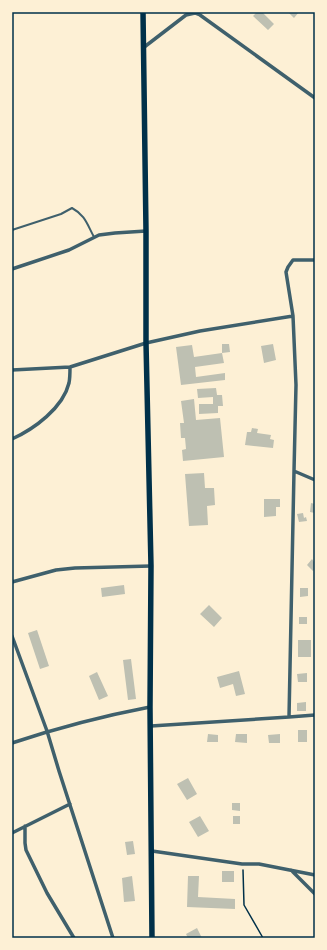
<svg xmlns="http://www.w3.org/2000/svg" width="327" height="950" font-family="Jost,sans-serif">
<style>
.building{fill:#bec0b2}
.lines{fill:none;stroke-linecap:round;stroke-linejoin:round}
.path{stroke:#003049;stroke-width:1.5}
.service{stroke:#3f606c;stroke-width:2}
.minor{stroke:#3f606c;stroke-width:3.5}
.primary{stroke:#003049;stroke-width:5.5}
.neatline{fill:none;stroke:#003049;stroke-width:1.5}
</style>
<rect width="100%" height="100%" fill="#fdf0d5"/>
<path class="building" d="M 257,12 L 262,12 L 274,24 L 268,30 L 253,16 Z
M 288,12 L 299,12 L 294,18 Z
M 222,344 L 229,344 L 230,352 L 222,353 Z
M 273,344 L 276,360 L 264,363 L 261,346 Z
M 192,345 L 194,357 L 222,353 L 224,363 L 195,367 L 196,377 L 225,373 L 225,380 L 181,385 L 176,347 Z
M 216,388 L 217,395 L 222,395 L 223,406 L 218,406 L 218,413 L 199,414 L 199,404 L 213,404 L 213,397 L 198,398 L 197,389 Z
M 194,399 L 196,420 L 220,418 L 224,457 L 183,461 L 182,450 L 186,449 L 185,438 L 181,438 L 180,423 L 184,423 L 181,401 Z
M 252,428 L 258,429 L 257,433 L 271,435 L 270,439 L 274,440 L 273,448 L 245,445 L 247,432 L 251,432 Z
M 204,473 L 205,488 L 214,488 L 215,505 L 207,506 L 208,525 L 189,526 L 185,474 Z
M 264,499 L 280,499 L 280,507 L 276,507 L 276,516 L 264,517 Z
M 311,503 L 315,504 L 315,513 L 310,512 Z
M 303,513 L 304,518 L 306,517 L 307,521 L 299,522 L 297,514 Z
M 312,559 L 314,562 L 315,561 L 315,569 L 313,571 L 307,565 Z
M 124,585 L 125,594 L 102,597 L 101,588 Z
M 300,588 L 308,588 L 308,596 L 300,597 Z
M 209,605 L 222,618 L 214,627 L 200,614 Z
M 299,617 L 307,617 L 307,624 L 299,624 Z
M 37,630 L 49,666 L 40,669 L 28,633 Z
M 298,640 L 311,640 L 311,657 L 298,657 Z
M 131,659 L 136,699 L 128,700 L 123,660 Z
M 239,671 L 245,694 L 236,696 L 233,684 L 220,688 L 217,677 Z
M 97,672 L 108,696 L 99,700 L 89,676 Z
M 307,673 L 307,682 L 298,682 L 297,674 Z
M 306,702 L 306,711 L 297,711 L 297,703 Z
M 298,730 L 307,730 L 307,742 L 298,742 Z
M 208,734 L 218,735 L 218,742 L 207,742 Z
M 236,734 L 247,734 L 247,743 L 235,742 Z
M 280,734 L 280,743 L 269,743 L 268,735 Z
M 188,778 L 197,794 L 187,800 L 177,784 Z
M 232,803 L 240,803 L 240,811 L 232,810 Z
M 200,816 L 209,831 L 198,837 L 189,822 Z
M 233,816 L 240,816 L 240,824 L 233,824 Z
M 133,841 L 135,854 L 127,855 L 125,842 Z
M 222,871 L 234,871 L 234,882 L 222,882 Z
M 132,876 L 135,901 L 124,902 L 122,878 Z
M 188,876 L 199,876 L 198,897 L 235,899 L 235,909 L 187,907 Z
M 197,928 L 202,938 L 188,938 L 186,934 Z"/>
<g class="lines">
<path class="path" d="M 243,870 L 244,905 L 263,938"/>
<path class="service" d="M 12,230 L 61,214 L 72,208 C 85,215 87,224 94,237"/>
<path class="minor" d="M 143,48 L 186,15 L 195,13 L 200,15 L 315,98
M 12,269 L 69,250 L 99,235 L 115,233 L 146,231
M 293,316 L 296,385 L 294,471
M 12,370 L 70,367 L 146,343 L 200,331 L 293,316 L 286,272 L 288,267 L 293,260 L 315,260
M 12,439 C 34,429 63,408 69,383 C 70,378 70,372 70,367
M 12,582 L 56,570 L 75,568 L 151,566
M 12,636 L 47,731 L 59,771 L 113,938
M 289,717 L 315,715
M 151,726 L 289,717 L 294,471 L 315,480
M 12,743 C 57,728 103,716 150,707
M 25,826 L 25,843 L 26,850 L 47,893 L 74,938
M 12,833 L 70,804
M 152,851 L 242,864 L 259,864 L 315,875
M 291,870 L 315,894"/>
<path class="primary" d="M 143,12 L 146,231 L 146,343 L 151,566 L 150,707 L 152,938"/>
</g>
<rect width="327" height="950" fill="none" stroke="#fdf0d5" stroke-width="26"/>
<rect x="13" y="13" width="301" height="924" class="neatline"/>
</svg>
